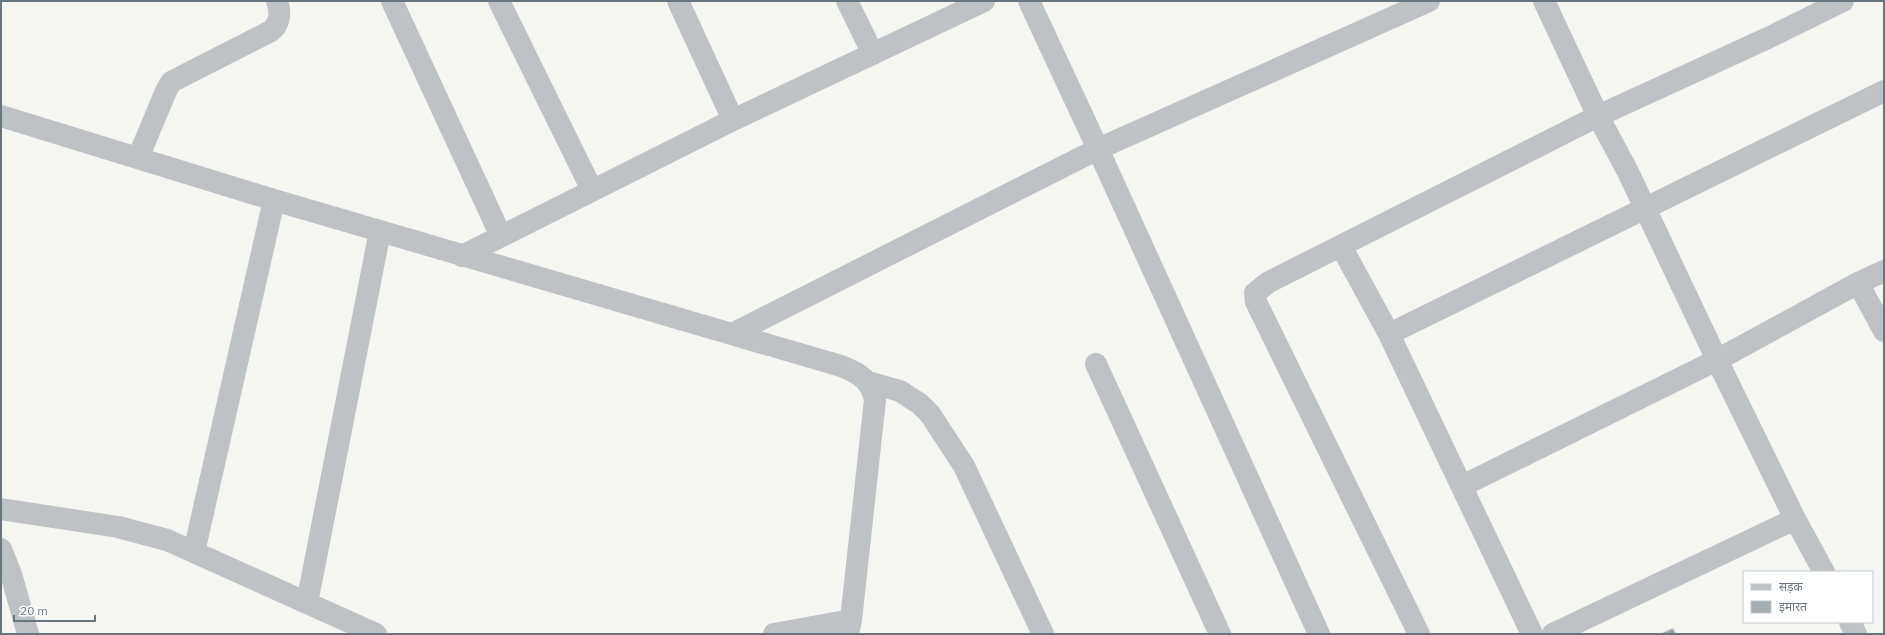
<svg xmlns="http://www.w3.org/2000/svg" width="1885" height="635" font-family="'IBM Plex Sans','Noto Sans Devanagari',sans-serif">
<style>
.building{fill:url(#building-cross-hatch);stroke:#d6d6d4}
.lines{fill:none;stroke-linecap:round;stroke-linejoin:round}
.street{stroke:#bec2c5;stroke-width:22}
</style>
<defs>
<pattern id="building-cross-hatch" width="8" height="8" patternUnits="userSpaceOnUse"><rect width="8" height="8" fill="#a6adb1"/><path d="M0 0l8 8M0 8l8-8" fill="none" stroke="#8b9195"/></pattern>
</defs>
<rect width="100%" height="100%" fill="#f5f5f2"/>
<path class="building" d="M 1673,628 L 1676,634 L 1660,634 Z"/>
<g class="lines">
<path class="street" d="M 392,1 L 501,236
M 499,1 L 592,190
M 678,1 L 733,120
M 847,1 L 873,54
M 1029,1 L 1098,149 L 1319,634
M 1544,1 L 1598,116 L 1627,170 L 1717,360 L 1795,519 L 1824,572
M 1,116 L 274,200 L 841,366 C 859,373 871,380 875,400 L 851,620 L 848,634
M 138,158 L 166,91 L 171,82 L 271,31 C 280,24 281,12 277,1
M 1341,246 L 1389,334 L 1532,634
M 462,256 L 733,120 L 984,1
M 1858,283 L 1884,331
M 732,334 L 1098,149 L 1429,1
M 1389,334 L 1884,91
M 1096,364 L 1220,634
M 868,382 L 900,391 L 920,404 L 930,414 L 964,466 L 1043,634
M 1462,486 L 1717,360 L 1858,283 L 1884,271
M 1,509 L 118,527 L 167,540 L 376,634
M 1,549 L 11,574 L 28,634
M 194,552 L 274,200
M 307,603 L 380,231
M 1850,622 L 1856,634
M 774,634 L 851,620
M 1419,634 L 1256,302 L 1255,293 L 1269,282 L 1598,116 L 1770,37 L 1843,1
M 1553,634 L 1795,519"/>
</g>
<rect width="1885" height="635" fill="none" stroke="#67757f" stroke-width="4"/>
<rect x="1743" y="571" width="130" height="52" fill="#ffffff" stroke="#c2c8cc"/>
<rect x="1751" y="584" width="20" height="6" fill="#bec2c5" stroke="#c2c8cc"/>
<text x="1779" y="591" font-size="12" fill="#67757f">सड़क</text>
<rect x="1751" y="601" width="20" height="12" fill="#a6adb1" stroke="#c2c8cc"/>
<text x="1779" y="611" font-size="12" fill="#67757f">इमारत</text>
<path d="M14 615v6h81v-6" fill="none" stroke="#67757f" stroke-width="2"/>
<text x="20" y="615" font-size="12" fill="#67757f" stroke="#ffffff" stroke-width="3" paint-order="stroke">20 m</text>
</svg>
